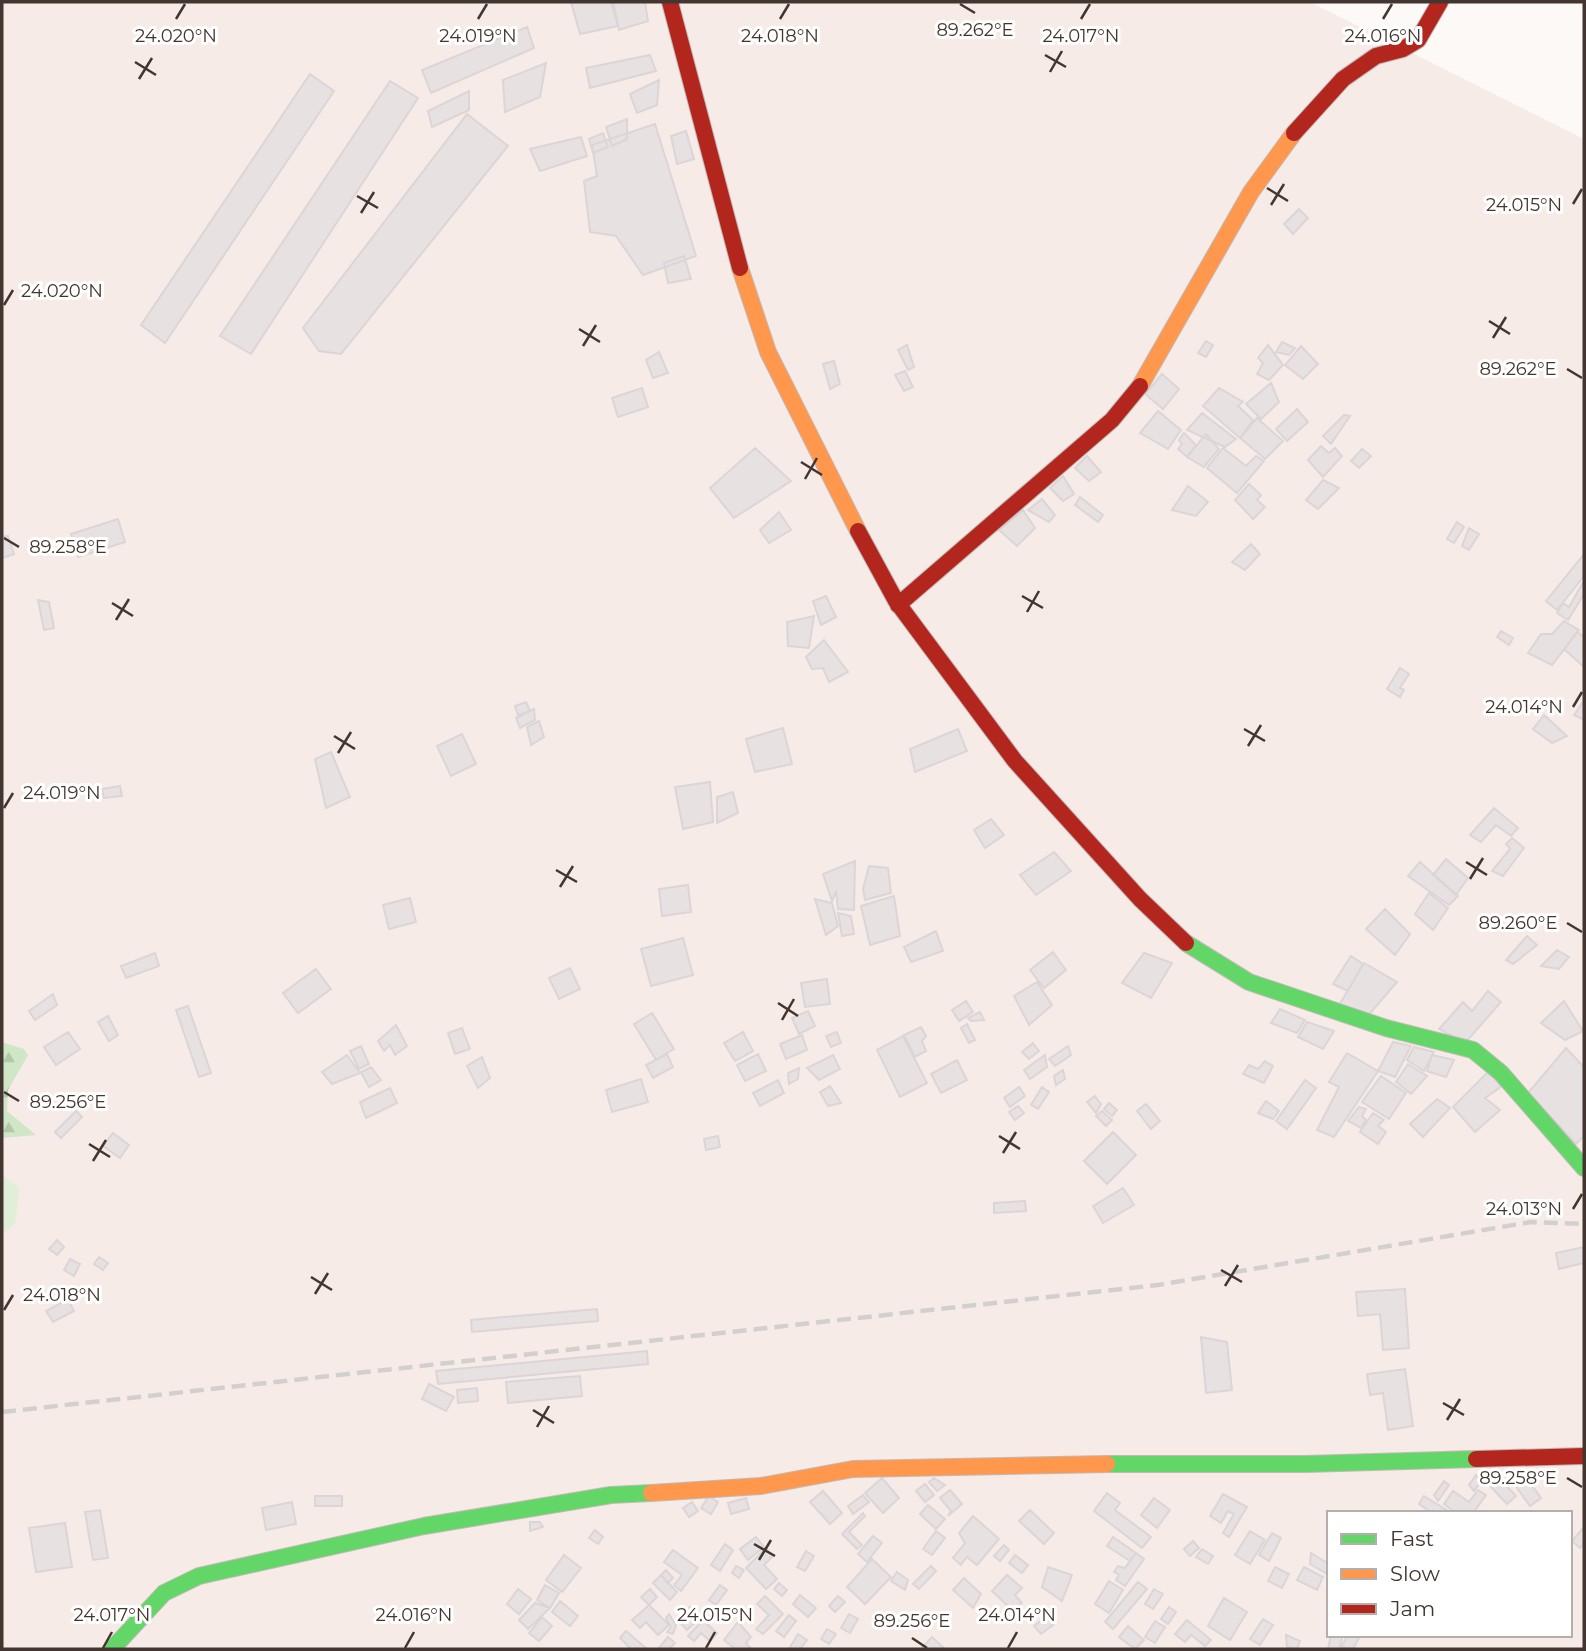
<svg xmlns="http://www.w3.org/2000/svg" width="1586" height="1651" viewBox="0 0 1586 1651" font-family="Montserrat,sans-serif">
  <defs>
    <pattern id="forest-firs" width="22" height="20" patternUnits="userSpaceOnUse" patternTransform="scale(1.75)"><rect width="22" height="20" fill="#cfe7c6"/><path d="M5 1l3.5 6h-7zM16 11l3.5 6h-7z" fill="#b3c7ab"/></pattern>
  </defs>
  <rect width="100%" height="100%" fill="#fcf9f7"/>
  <!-- built -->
  <path fill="#f7ebe7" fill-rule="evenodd" d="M2,2H1310L1584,139V1649H2ZM1329,1513H1570V1635H1329Z"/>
  <!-- green -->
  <path fill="#e0efd8" d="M2,1175L19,1188L15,1224L2,1234Z"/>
  <!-- forest -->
  <path fill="url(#forest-firs)" d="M2,1042L24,1049L28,1055L8,1090L7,1111L36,1135L2,1138Z"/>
  <!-- building -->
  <path fill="#e7e1e2" stroke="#dcd5d8" stroke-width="2" d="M571,2H611L618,26L580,34Z
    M613,2H645L648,21L619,30Z
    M527,27L534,48L431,93L422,70Z
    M650,55L656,71L590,88L586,68Z
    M546,63L540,97L505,112L503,80Z
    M310,74L334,91L165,343L141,325Z
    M659,80L657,105L637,113L630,94Z
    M390,81L418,98L251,354L220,336Z
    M469,91V110L432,127L428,111Z
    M467,114L508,146L341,354L319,351L303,328Z
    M627,119V139L612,146L606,127Z
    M655,124L696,256L643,275L616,236L590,232L584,181L597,176L592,145Z
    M686,131L694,159L677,164L671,136Z
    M603,133L608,147L593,153L589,139Z
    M581,137L587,156L540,171L530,149Z
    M1299,209L1308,218L1293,234L1284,224Z
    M684,256L691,279L668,283L664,263Z
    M1206,341L1213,345L1206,357L1198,353Z
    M1282,342L1295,348L1289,355L1276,352Z
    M907,345L914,367L908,370L898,350Z
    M1268,345L1283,365L1269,380L1257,374L1263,363L1258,358Z
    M1301,346L1318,364L1303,379L1285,365Z
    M659,352L668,373L653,378L646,360Z
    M834,361L840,384L830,389L823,364Z
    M905,371L913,387L904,391L895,375Z
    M1162,374L1179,389L1163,409L1145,394Z
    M1271,383L1279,402L1261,419L1246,404Z
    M642,388L648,407L618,417L612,398Z
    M1219,388L1243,402L1238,406L1253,420L1240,438L1203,406Z
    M1297,409L1308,422L1287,441L1276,429Z
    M1158,411L1181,430L1168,449L1140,433Z
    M1202,413L1236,439L1225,447L1187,430Z
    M1344,415L1350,416L1331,444L1323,436Z
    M1257,418L1283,441L1265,459L1240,438Z
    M1184,433L1196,445L1187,457L1178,449L1182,444L1179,440Z
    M1206,434L1219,449L1204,467L1187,457Z
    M1321,446L1329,453L1335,448L1342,456L1323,477L1308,460Z
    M755,448L791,481L734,518L710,488Z
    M1223,448L1246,466L1256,456L1264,461L1237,493L1207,468Z
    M1362,449L1371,456L1359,468L1351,461Z
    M1087,456L1101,472L1089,481L1075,468Z
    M1063,476L1074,494L1063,501L1050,488Z
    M1323,480L1339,488L1318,509L1306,500Z
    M1249,484L1261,495L1257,500L1265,507L1253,519L1235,500Z
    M1188,486L1208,502L1196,516L1172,510Z
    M1080,497L1103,515L1098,522L1075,505Z
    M1042,499L1055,515L1049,522L1028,510Z
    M1023,510L1035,528L1017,546L999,530Z
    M779,512L791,530L769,543L760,530Z
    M118,519L125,542L78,557L71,534Z
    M1457,522L1464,527L1454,543L1447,539Z
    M1469,528L1479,534L1469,550L1462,546Z
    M8,536L14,554L2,558V537Z
    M1251,544L1260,554L1245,570L1232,562Z
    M1584,554V576L1557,610L1546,601Z
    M1582,584L1584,594L1568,620L1557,613L1563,603L1569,607Z
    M826,596L836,617L821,625L813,601Z
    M38,600L49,602L54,628L44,630Z
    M814,616L809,648L788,646L787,622Z
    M1564,621L1579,630L1552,665L1528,653L1541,634H1552Z
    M1501,631L1513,638L1509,645L1497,637Z
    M1577,632L1584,637V667L1564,649Z
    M824,640L848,672L829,682L823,668L812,669L806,657Z
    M1400,668L1409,674L1400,688L1404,690L1400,697L1387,689Z
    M526,702L530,711L518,715L515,706Z
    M1582,703L1584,704V720L1574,715Z
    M534,709L535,720L520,728L516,718Z
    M1544,715L1567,736L1552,743L1533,729Z
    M539,721L544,737L531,745L527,727Z
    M783,728L792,764L755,772L746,739Z
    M958,729L967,751L915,772L910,749Z
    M462,734L476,764L451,776L437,746Z
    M331,752L350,797L326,808L315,759Z
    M710,782L713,822L683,829L675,787Z
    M120,786L122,796L104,798L102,789Z
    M733,792L738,813L717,823V797Z
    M1494,808L1518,828L1511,836L1496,825L1481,842L1470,835Z
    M991,819L1004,835L985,848L974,830Z
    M1512,838L1524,848L1503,876L1492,871L1510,849L1506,844Z
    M1054,852L1071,871L1036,895L1020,875Z
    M1446,859L1468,878L1456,895L1433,875Z
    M855,861L854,910L838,909L836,892L832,901L823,874Z
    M1420,862L1458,896L1449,905L1408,876Z
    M869,866L888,868L891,893L865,900L863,889Z
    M688,885L691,912L662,916L659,889Z
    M1429,893L1448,908L1433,930L1415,914Z
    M894,896L900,936L870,945L861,906Z
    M410,898L416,922L389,929L383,905Z
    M815,899L832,903L838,926L826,935Z
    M1385,909L1410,934L1395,955L1366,929Z
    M838,913L851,916L854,934L842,936Z
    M936,931L943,951L911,962L904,947Z
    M1527,936L1537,945L1513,964L1506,960Z
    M683,938L693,975L651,986L641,949Z
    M1557,950L1569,957L1559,969L1541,966Z
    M1053,952L1066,970L1044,988L1030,970Z
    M155,953L159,966L126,978L121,966Z
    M1144,953L1172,963L1151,998L1122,983Z
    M1351,956L1363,964L1348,991L1333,984Z
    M1364,963L1397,982L1366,1018L1338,1007Z
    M570,968L580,989L559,999L549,978Z
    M316,969L331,989L298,1013L283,993Z
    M827,979L830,1004L805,1007L801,983Z
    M1037,982L1052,1005L1029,1025L1014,996Z
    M1488,991L1501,1002L1465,1043L1439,1029L1463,1002L1472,1011Z
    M53,994L57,1005L35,1020L29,1011Z
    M966,1001L973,1012L959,1021L952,1010Z
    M1564,1001L1583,1031L1565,1040L1541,1023Z
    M188,1006L211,1073L199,1077L176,1010Z
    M1280,1009L1305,1020L1297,1033L1271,1023Z
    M808,1011L815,1026L799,1034L792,1018Z
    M980,1012L984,1020L971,1021L968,1018Z
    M652,1013L674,1049L656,1060L634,1024Z
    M108,1016L118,1035L109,1041L98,1022Z
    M1307,1022L1334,1031L1323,1049L1298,1037Z
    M967,1024L975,1040L969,1043L961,1028Z
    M396,1025L407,1046L395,1055L390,1045L384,1051L378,1041Z
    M921,1027L926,1036L922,1041L926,1051L915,1057L904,1035Z
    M462,1028L470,1049L455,1054L448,1033Z
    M68,1032L80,1049L56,1065L44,1047Z
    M743,1032L753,1051L735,1061L724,1043Z
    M837,1032L841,1043L831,1047L826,1036Z
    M802,1035L807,1050L786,1059L780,1044Z
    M903,1036L927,1083L900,1097L877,1050Z
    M1393,1042L1411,1046L1395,1077L1378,1071Z
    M1033,1043L1039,1051L1029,1059L1022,1052Z
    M361,1046L369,1064L359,1069L350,1051Z
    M1068,1046L1071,1055L1055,1066L1049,1059Z
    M1414,1047L1434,1052L1424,1071L1407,1060Z
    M1566,1048L1584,1067V1136L1576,1144L1528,1093Z
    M1347,1053L1378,1071L1334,1137L1317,1130L1339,1087L1329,1082Z
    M667,1054L673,1067L653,1078L646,1065Z
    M758,1054L766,1071L745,1081L737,1065Z
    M347,1055L360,1073L332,1084L322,1072Z
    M833,1055L840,1069L819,1080L807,1068Z
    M1045,1055L1047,1067L1030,1079L1024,1070Z
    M1432,1055L1454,1060L1446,1077L1427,1071Z
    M482,1057L490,1078L478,1088L467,1066Z
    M957,1060L967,1080L941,1093L931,1074Z
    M1265,1061L1273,1066L1264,1083L1243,1074L1249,1065L1258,1069Z
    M1408,1064L1427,1076L1411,1094L1396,1082Z
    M371,1067L381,1080L369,1087L361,1072Z
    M799,1068L798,1079L789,1084L788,1073Z
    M1063,1070L1065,1079L1056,1085L1054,1076Z
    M1488,1072L1502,1086L1485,1098L1500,1110L1475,1132L1453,1107Z
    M1381,1076L1406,1093L1389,1119L1362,1102Z
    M641,1079L648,1102L612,1112L606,1090Z
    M778,1080L784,1093L760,1106L753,1093Z
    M1305,1080L1316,1088L1287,1129L1276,1121Z
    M830,1086L841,1103L828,1106L820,1092Z
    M1019,1087L1025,1096L1010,1107L1004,1098Z
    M1042,1087L1049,1092L1038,1109L1031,1105Z
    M390,1088L397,1103L366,1118L360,1102Z
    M1095,1096L1101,1104L1096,1113L1087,1102Z
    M1437,1099L1450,1108L1423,1137L1410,1124Z
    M1266,1101L1279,1111L1273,1119L1258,1113Z
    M1109,1103L1117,1110L1112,1116L1104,1109Z
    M1146,1104L1160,1121L1151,1129L1137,1111Z
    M1018,1106L1024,1113L1015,1120L1009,1112Z
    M1359,1107L1366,1109L1362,1116L1366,1120L1361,1128L1348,1121Z
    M76,1111L82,1117L61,1138L55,1132Z
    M1102,1111L1112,1120L1106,1126L1096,1116Z
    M1373,1113L1384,1120L1378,1126L1386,1132L1378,1144L1360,1132Z
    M1113,1132L1136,1155L1107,1184L1084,1161Z
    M113,1133L129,1145L120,1158L103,1146Z
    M718,1136L720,1147L706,1150L704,1139Z
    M1123,1188L1134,1205L1103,1223L1093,1206Z
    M1025,1201L1026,1211L994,1213V1203Z
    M57,1240L64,1247L57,1255L49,1249Z
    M1584,1247V1263L1559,1269L1556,1253Z
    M99,1257L108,1263L103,1270L94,1264Z
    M70,1259L80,1264L74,1276L64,1270Z
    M1405,1289L1409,1348L1383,1350L1380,1314L1358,1316L1356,1292Z
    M68,1299L74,1311L53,1322L46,1311Z
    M597,1309L598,1321L472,1332L471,1320Z
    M1201,1337L1227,1342L1232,1390L1206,1393Z
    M647,1351L648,1364L438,1384L436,1371Z
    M1405,1369L1413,1426L1388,1430L1383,1393L1370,1395L1367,1374Z
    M580,1376L582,1396L508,1403L506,1382Z
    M429,1384L454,1397L446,1411L422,1399Z
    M477,1388L478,1401L458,1403L457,1390Z
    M1523,1473L1541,1498L1530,1506L1512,1481Z
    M1476,1475L1482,1480L1474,1491L1469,1485Z
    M882,1478L899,1498L883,1513L865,1493Z
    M934,1478L945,1485L937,1491L929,1482Z
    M1500,1479L1516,1496L1507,1504L1491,1487Z
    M1444,1481L1449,1485L1438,1501L1434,1495Z
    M925,1484L934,1495L925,1502L916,1491Z
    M950,1490L962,1504L948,1516L951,1511L940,1498Z
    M1478,1490L1486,1495L1473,1513H1456L1444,1504L1453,1491L1469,1502Z
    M823,1491L842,1513L830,1524L810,1502Z
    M1107,1493L1120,1503L1115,1510L1151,1537L1142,1548L1094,1511Z
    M1223,1494L1247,1507L1229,1537L1223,1533L1234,1514L1228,1511L1221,1523L1210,1516Z
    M863,1495L869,1502L853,1514L848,1506Z
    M315,1496H342V1506H315Z
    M709,1496L718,1502L711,1514L701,1508Z
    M1424,1496L1448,1511L1447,1513H1432L1419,1504Z
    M746,1498L749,1509L731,1514L728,1503Z
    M1154,1498L1170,1510L1157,1528L1141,1515Z
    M292,1502L296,1524L266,1530L262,1508Z
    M692,1502L698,1511L689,1517L683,1508Z
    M928,1505L945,1519L936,1529L920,1514Z
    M100,1510L108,1558L93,1560L85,1512Z
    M1030,1510L1054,1533L1044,1544L1019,1521Z
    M863,1513L865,1516L849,1532L862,1545L857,1549L842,1534Z
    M973,1516L999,1539L977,1565L967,1557L961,1565L953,1558L965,1543L959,1533Z
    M530,1522H540L543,1527L530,1531Z
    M65,1523L72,1567L36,1572L29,1528Z
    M1584,1527V1543L1580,1548L1572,1541Z
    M595,1530L603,1537L598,1544L589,1538Z
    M936,1531L945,1538L932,1555L923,1549Z
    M1250,1531L1265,1540L1250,1564L1235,1555Z
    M1272,1533L1281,1538L1269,1561L1259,1555Z
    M873,1536L882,1543L867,1562L858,1554Z
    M756,1537L764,1547L748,1560L740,1549Z
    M1113,1537L1136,1553L1130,1561L1107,1546Z
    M1193,1541L1199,1548L1190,1556L1184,1549Z
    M725,1544L733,1550L720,1571L711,1565Z
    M1004,1545L1009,1550L1000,1561L994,1556Z
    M766,1548L773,1556L764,1565L777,1579L766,1589L746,1568Z
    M1202,1549L1213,1556L1208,1564L1196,1557Z
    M673,1550L698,1568L681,1591L674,1585L682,1575L664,1562Z
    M806,1551L814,1556L805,1571L797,1567Z
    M1136,1553L1144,1559L1125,1586L1116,1580L1119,1575L1114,1572L1118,1566L1125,1568Z
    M1311,1553L1329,1564V1575L1310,1564Z
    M564,1555L581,1568L562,1592L546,1580Z
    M1015,1555L1028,1565L1022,1573L1009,1563Z
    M872,1559L891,1577L865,1604L847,1587Z
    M736,1566L744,1570L739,1578L732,1573Z
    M931,1566L936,1571L919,1589L913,1584Z
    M1048,1567L1072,1575L1062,1601L1042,1587Z
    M1275,1567L1289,1574L1282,1588L1268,1581Z
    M1304,1567L1323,1577L1317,1590L1297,1580Z
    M666,1570L673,1578L668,1583L661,1575Z
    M897,1572L908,1580L905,1590L891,1581Z
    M661,1575L677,1592L670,1600L653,1583Z
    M1007,1575L1022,1588L1015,1595L1022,1603L1014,1612L992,1591Z
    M964,1578L981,1594L973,1608L953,1590Z
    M1109,1581L1123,1590L1109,1613L1095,1604Z
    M1138,1582L1147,1589L1113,1629L1105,1622Z
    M779,1583L787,1590L782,1596L774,1589Z
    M545,1585L559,1593L550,1608L537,1600Z
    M720,1585L727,1590L716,1605L709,1600Z
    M518,1589L531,1599L519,1614L507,1604Z
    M650,1589L657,1597L649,1605L641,1597Z
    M1154,1589L1163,1594L1153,1609L1145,1604Z
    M800,1595L816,1608L808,1617L793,1604Z
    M765,1596L783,1614L763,1634L756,1629L769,1615L757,1604Z
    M838,1596L845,1602L835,1612L829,1606Z
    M1224,1598L1247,1612L1230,1640L1208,1626Z
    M560,1601L578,1616L570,1626L552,1612Z
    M535,1603L550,1608L528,1629L519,1620Z
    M649,1605L669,1625L658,1635L646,1622L640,1628L632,1620Z
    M690,1607L700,1618L687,1630L677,1619Z
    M1169,1607L1176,1612L1168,1624L1161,1619Z
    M669,1614L676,1626L673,1634L667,1632L671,1627L666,1618Z
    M849,1614L858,1619L850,1633L841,1628Z
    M789,1615L796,1621L784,1637L776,1631Z
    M1047,1616L1053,1625L1041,1634L1034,1626Z
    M542,1617L552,1626L539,1641L529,1633Z
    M1263,1619L1273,1625L1260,1645L1250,1639Z
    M703,1620L717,1633L710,1641L701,1633L694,1641L688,1636Z
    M1187,1620L1211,1640L1205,1646L1191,1635L1185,1642L1175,1634Z
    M1155,1621L1165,1627L1155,1643L1145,1637Z
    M738,1622L751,1637L746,1643L751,1649H735L724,1640Z
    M1128,1626L1144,1640L1135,1649L1119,1637Z
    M827,1629L836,1634L829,1644L821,1639Z
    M626,1631L647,1649H631L620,1638Z
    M798,1634L807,1640L800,1649H789Z
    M1286,1635L1300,1641L1297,1649L1287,1647Z
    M1331,1635H1343L1339,1649H1328Z
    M1348,1635L1360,1636L1353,1649L1341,1647Z
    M668,1637L675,1643L669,1649H658Z
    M932,1637L945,1649H921Z"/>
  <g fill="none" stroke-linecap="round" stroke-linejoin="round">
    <!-- fast casing -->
    <g stroke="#c1bab7" stroke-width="18">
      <path id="fast" d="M1186,943L1249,982L1386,1028L1473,1050L1501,1073L1584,1168
        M1107,1464H1306L1476,1459
        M112,1649L164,1593L199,1576L424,1526L611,1495L651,1493"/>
    </g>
    <!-- slow casing -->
    <g stroke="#c1bab7" stroke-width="18">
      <path id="slow" d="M740,268L768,352L858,531
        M1140,386L1251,192L1294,133
        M651,1493L761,1486L853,1469L1107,1464"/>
    </g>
    <!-- jam casing -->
    <g stroke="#c1bab7" stroke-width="18">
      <path id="jam" d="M670,2L740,268
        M1294,133L1343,79L1376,56L1403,49L1418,40L1440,2
        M858,531L896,601L1015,761L1140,899L1186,943
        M898,605L1112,420L1140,386
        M1476,1459L1584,1456"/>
    </g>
    <!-- fast -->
    <use href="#fast" stroke="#63d668" stroke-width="16"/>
    <!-- slow -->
    <use href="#slow" stroke="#ff974d" stroke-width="16"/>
    <!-- jam -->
    <use href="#jam" stroke="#b3261e" stroke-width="16"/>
    <!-- rail -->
    <path stroke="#d2d0cf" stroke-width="4.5" stroke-dasharray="14 7" stroke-linecap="butt" d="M2,1412L1158,1285L1531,1222L1584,1224"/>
  </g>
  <!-- ticks -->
  <path fill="none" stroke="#433631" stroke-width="2.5" d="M960,4L975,13M176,19L185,4M478,19L487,4M780,19L789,4M1081,19L1090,4M1383,19L1392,4M1045,55L1066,67M135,62L156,75M1050,72L1062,51M139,79L152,58M1267,188L1288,201M357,196L378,208M1573,204L1582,189M1271,205L1284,184M361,213L374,192M4,305L13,290M1489,321L1510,334M579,329L600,342M1493,338L1506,317M583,346L596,325M1567,369L1582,378M801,462L822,475M805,479L817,458M4,538L19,547M1022,596L1043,608M112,603L133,616M1027,612L1039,591M116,620L129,599M1573,707L1582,692M1244,729L1265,741M334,736L355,749M1248,746L1261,725M338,753L351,732M4,808L13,793M1466,862L1487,875M556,870L577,882M1470,879L1483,858M560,887L573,866M1567,923L1582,932M778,1003L798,1016M782,1020L794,999M4,1092L19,1101M999,1136L1020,1149M89,1144L110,1157M1003,1153L1016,1132M93,1161L106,1140M1573,1209L1582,1194M1221,1270L1242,1282M311,1277L332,1290M1225,1286L1238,1265M315,1294L328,1273M4,1310L13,1295M1443,1403L1464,1415M533,1410L554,1423M1447,1420L1460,1399M537,1427L549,1406M1567,1478L1582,1487M754,1544L775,1556M759,1560L771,1540M912,1638L927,1648M103,1648L112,1632M405,1648L414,1632M706,1648L715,1632M1008,1648L1017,1632"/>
  <g font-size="18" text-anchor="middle" fill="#433631" stroke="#fff" stroke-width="6" stroke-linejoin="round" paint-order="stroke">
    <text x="975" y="36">89.262°E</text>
    <text x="176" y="42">24.020°N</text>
    <text x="478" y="42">24.019°N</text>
    <text x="780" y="42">24.018°N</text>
    <text x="1081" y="42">24.017°N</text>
    <text x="1383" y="42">24.016°N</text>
    <text x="1524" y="211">24.015°N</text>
    <text x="62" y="297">24.020°N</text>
    <text x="1518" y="375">89.262°E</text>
    <text x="68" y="553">89.258°E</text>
    <text x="1524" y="713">24.014°N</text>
    <text x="62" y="799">24.019°N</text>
    <text x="1518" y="929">89.260°E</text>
    <text x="68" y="1108">89.256°E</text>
    <text x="1524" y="1215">24.013°N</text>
    <text x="62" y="1301">24.018°N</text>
    <text x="1518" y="1484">89.258°E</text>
    <text x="112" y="1621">24.017°N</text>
    <text x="414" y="1621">24.016°N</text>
    <text x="715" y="1621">24.015°N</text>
    <text x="1017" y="1621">24.014°N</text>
    <text x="912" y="1627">89.256°E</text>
  </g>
  <!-- border -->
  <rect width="1586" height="1651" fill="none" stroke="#433631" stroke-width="7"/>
  <!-- legend -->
  <rect x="1327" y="1511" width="245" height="126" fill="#ffffff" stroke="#b4afad" stroke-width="2"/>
  <rect x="1341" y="1534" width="35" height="10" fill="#63d668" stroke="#b4afad" stroke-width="2"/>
  <text x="1390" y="1546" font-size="21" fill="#433631">Fast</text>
  <rect x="1341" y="1569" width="35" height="10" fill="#ff974d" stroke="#b4afad" stroke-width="2"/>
  <text x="1390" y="1581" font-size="21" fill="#433631">Slow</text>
  <rect x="1341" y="1604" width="35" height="10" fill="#b3261e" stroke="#b4afad" stroke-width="2"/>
  <text x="1390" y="1616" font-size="21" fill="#433631">Jam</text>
</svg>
